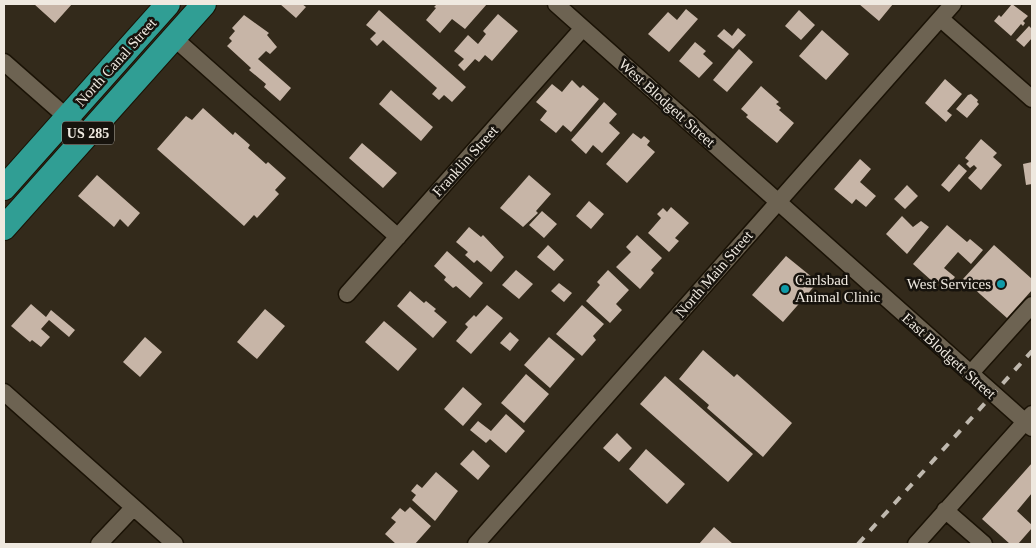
<svg xmlns="http://www.w3.org/2000/svg" width="1036" height="548" viewBox="0 0 1036 548" font-family="Georgia,serif">
  <rect width="100%" height="100%" fill="#332a1b"/>
  <!-- building -->
  <path fill="#c7b5a7" d="M34,4H72L55,23Z
    M280,4H302L306,7L296,18Z
    M437,4H487L465,29L452,19L440,33L426,20L436,8L434,7Z
    M859,4H893L879,21Z
    M1012,4L1028,16L1023,21L1025,23L1023,26L1021,24L1011,36L994,21L999,15L1001,17Z
    M686,9L698,19L669,52L648,34L668,12L677,20Z
    M379,10L466,87L452,102L444,95L439,100L432,94L437,88L383,40L377,46L370,39L376,33L366,25Z
    M799,10L815,25L801,40L785,26Z
    M498,14L518,31L492,61L485,55L479,62L475,59L464,71L458,65L464,59L454,51L468,35L478,44L486,34L483,31Z
    M244,15L269,33L267,35L277,47L270,54L266,51L258,59L291,88L280,101L264,87L266,84L249,70L251,68L227,46L232,41L229,38L235,31L232,28Z
    M1029,26L1032,29V38L1024,47L1016,40Z
    M738,28L746,35L733,49L717,36L724,29L732,36Z
    M822,30L849,54L826,80L799,56Z
    M695,42L706,51L703,54L713,63L699,78L679,61Z
    M739,49L753,62L727,92L713,80Z
    M945,79L962,94L947,111L952,115L946,122L925,103Z
    M572,80L580,88L583,85L599,99L571,132L563,125L556,133L540,120L547,111L536,102L552,84L562,92Z
    M761,86L779,102L776,104L781,108L779,110L794,123L777,143L746,117L748,115L741,109Z
    M391,90L433,127L421,141L379,104Z
    M971,94L978,100L977,102L979,104L967,118L956,109L968,95Z
    M604,102L617,114L609,123L620,133L602,153L593,145L586,154L571,140Z
    M203,108L233,135L235,132L250,145L248,148L266,164L268,162L286,178L275,190L279,194L257,218L254,215L244,226L157,149L186,116L192,120Z
    M633,133L641,139L644,136L650,141L647,145L655,152L627,183L606,164Z
    M981,139L997,153L993,157L1002,165L981,190L968,178L977,168L974,165L970,168L966,164L969,161L965,158Z
    M362,143L397,173L383,188L349,158Z
    M860,159L871,169L860,182L876,196L866,207L856,199L852,204L834,189Z
    M1032,162V184L1026,185L1023,164Z
    M959,164L967,171L949,192L941,185Z
    M97,175L140,213L128,227L120,219L114,227L78,196Z
    M529,175L551,194L536,211L538,213L523,227L500,208Z
    M907,185L918,196L905,209L894,199Z
    M589,201L604,214L591,229L576,216Z
    M671,207L689,223L675,238L679,241L669,252L648,233L661,218L657,214L663,208L667,212Z
    M542,211L557,224L544,238L529,225Z
    M902,216L913,227L921,221L929,227L907,254L886,234Z
    M947,225L967,242L970,239L983,250L971,264L958,252L944,268L955,277L946,288L934,278L932,281L913,264Z
    M469,227L481,237L483,235L504,257L491,272L477,260L474,263L465,255L468,252L456,242Z
    M637,235L662,258L651,270L654,273L640,289L616,267L631,252L626,247Z
    M548,245L564,260L554,271L537,257Z
    M994,245L1032,279V290L1007,318L963,279Z
    M447,251L483,283L470,298L456,286L453,288L444,280L446,277L434,266Z
    M786,256L818,282L783,322L752,295Z
    M516,270L533,284L519,299L502,285Z
    M608,270L629,290L616,304L622,310L610,323L586,301L600,285L597,282Z
    M559,283L572,293L564,302L551,291Z
    M410,291L424,303L426,301L436,309L434,311L447,322L433,338L397,306Z
    M31,304L46,317L51,310L75,330L69,337L49,320L41,329L50,337L41,347L32,340L30,342L11,326Z
    M487,305L503,318L471,354L456,341L468,327L465,324L474,315L476,317Z
    M582,305L604,324L593,336L596,340L582,356L556,334Z
    M265,309L285,326L257,359L237,342Z
    M384,321L417,349L398,371L365,342Z
    M510,332L519,340L510,351L500,343Z
    M145,337L162,352L140,377L123,362Z
    M549,337L575,359L550,388L524,365Z
    M703,350L734,377L737,374L792,423L763,457L707,408L709,405L679,379Z
    M526,374L549,394L524,423L501,403Z
    M665,376L753,454L728,482L640,404Z
    M463,387L482,404L463,426L444,409Z
    M506,414L525,431L506,453L490,439L486,443L470,430L478,421L491,431Z
    M617,433L632,448L619,462L603,448Z
    M646,449L685,484L667,504L629,469Z
    M473,450L490,466L478,480L460,464Z
    M1032,463V493L1017,511L1032,525V528L1018,544H1010L982,519Z
    M436,472L458,491L435,521L412,500L416,495L411,491L417,484L422,488Z
    M410,507L431,526L415,544H396L385,534L396,522L391,518L400,508L405,512Z
    M714,527L733,544H699Z"/>
  <g fill="none" stroke-linecap="round" stroke-linejoin="round">
    <!-- minor casing -->
    <g stroke="#1a1205" stroke-width="19">
      <path id="minor" d="M556,4L1032,428
        M941,19L1032,99
        M174,38L398,237
        M4,62L87,135
        M347,294L583,28
        M970,374L1032,305
        M4,392L175,544
        M945,510L984,544
        M99,544L133,508
        M476,544L953,4
        M916,544L1032,414"/>
    </g>
    <!-- highway casing -->
    <g stroke="#1a1205" stroke-width="26">
      <path id="highway" d="M4,188L168,4
        M4,228L204,4"/>
    </g>
    <!-- minor -->
    <use href="#minor" stroke="#6d6352" stroke-width="16"/>
    <!-- highway -->
    <use href="#highway" stroke="#309e94" stroke-width="24"/>
    <!-- rail -->
    <path stroke="#bfb8ae" stroke-width="4" stroke-dasharray="9 9" stroke-linecap="butt" d="M858,544L1032,351"/>
  </g>
  <!-- markers -->
  <g fill="#0f9aa8" stroke="#17130d" stroke-width="2">
    <circle cx="1001" cy="284" r="5"/>
    <circle cx="785" cy="289" r="5"/>
  </g>
  <g text-anchor="middle" dominant-baseline="central" stroke-width="5" stroke-linejoin="round" paint-order="stroke">
    <!-- shield labels -->
    <rect fill="#17130d" stroke="#aea9a1" stroke-width="1" x="62" y="121.5" width="52" height="23" rx="4"/>
    <g font-size="14" font-weight="bold" fill="#efe9e0">
      <text x="88" y="133">US 285</text>
    </g>
    <!-- street labels -->
    <g font-size="15" fill="#efe9e0" stroke="#17130d">
      <text transform="translate(116 62) rotate(-48)">North Canal Street</text>
      <text transform="translate(667 103) rotate(42)">West Blodgett Street</text>
      <text transform="translate(465 161) rotate(-48)">Franklin Street</text>
      <text transform="translate(714 274) rotate(-49)">North Main Street</text>
      <text transform="translate(949 356) rotate(42)">East Blodgett Street</text>
    </g>
    <!-- poi labels -->
    <g font-size="15" fill="#efe9e0" stroke="#17130d" text-anchor="start">
      <text x="795" y="280">Carlsbad<tspan x="795" dy="17">Animal Clinic</tspan></text>
      <text x="991" y="284" text-anchor="end">West Services</text>
    </g>
  </g>
  <!-- border -->
  <rect width="1036" height="548" fill="none" stroke="#efe9e0" stroke-width="10"/>
</svg>
